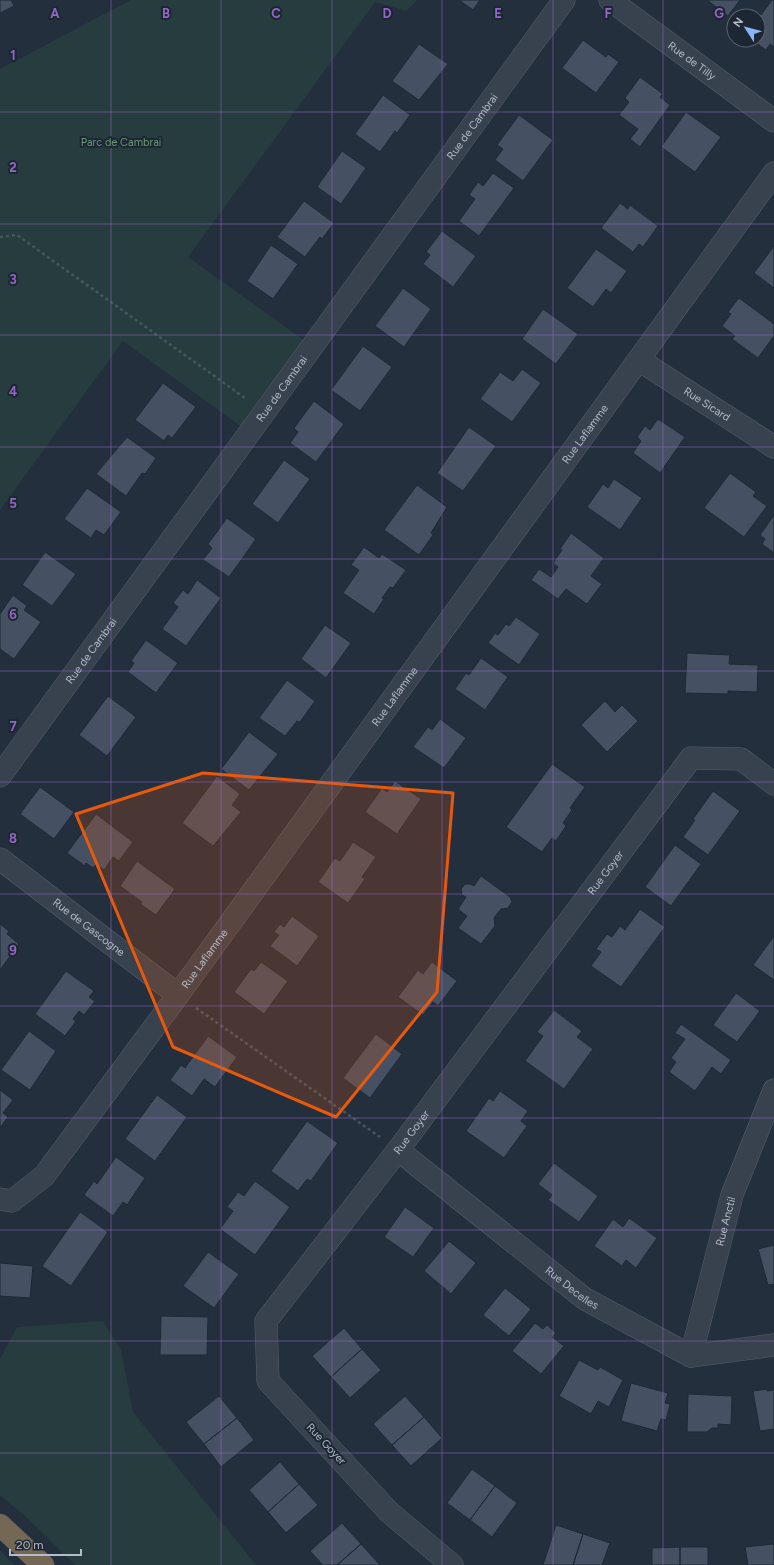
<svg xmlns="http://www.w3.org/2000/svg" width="774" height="1565" viewBox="0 0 774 1565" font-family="Figtree,sans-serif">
  <rect width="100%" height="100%" fill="#242f3e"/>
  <!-- green -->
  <path fill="#263c3f" d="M131,0H417L406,11L375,2L188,257L312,346L250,433L123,341L0,510V69Z
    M103,1321L121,1350L133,1412L256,1565H75L25,1516L0,1495V1359L17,1327Z
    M0,1550L14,1565H0Z"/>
  <!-- building -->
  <path fill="#455162" stroke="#1f2835" d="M0,0H11L14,6L0,13Z
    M459,0H480L473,10Z
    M707,0H740L728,16Z
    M772,0H774V47L770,44L766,50L752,40H758V19Z
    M583,40L606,57L608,54L619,62L596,93L562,68Z
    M419,44L448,64L419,100L392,81Z
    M640,77L663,94L660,97L670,105L640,147L630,139L638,129L619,115L629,102L625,98Z
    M383,95L410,115L397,133L395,131L380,152L355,134Z
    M686,112L721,137L695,172L661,147Z
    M519,115L553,140L523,181L495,160L503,149L497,145Z
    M342,151L366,168L341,204L317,187Z
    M493,173L514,188L479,236L459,221L475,199L469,195L478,182L483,186Z
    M304,201L334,223L322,239L320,237L305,257L277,237Z
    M620,203L628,209L630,205L658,226L643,247L639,244L633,252L601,228Z
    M442,231L476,256L453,287L423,264L430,255L426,252Z
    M271,245L298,264L273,299L247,281Z
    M774,246V288L754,273Z
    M596,249L627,271L611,293L606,289L593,307L567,288Z
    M403,288L431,309L404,347L375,326Z
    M739,298L774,324V336L758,358L732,339L735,336L722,326L731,314L728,312Z
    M543,309L578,334L556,364L522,339Z
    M363,346L392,367L360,411L331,390Z
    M522,369L541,383L512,422L480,399L500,372L513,381Z
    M163,383L196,407L172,438L168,435L164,441L135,420Z
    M314,401L344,424L316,462L290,443L298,432L294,428Z
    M658,419L685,437L660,473L633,453L641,441L637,437L645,426L650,430Z
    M469,427L496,446L463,491L437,473Z
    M127,437L156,458L145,474L142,473L126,496L96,474Z
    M284,460L310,479L278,523L252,504Z
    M730,473L756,492L753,496L767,506L744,537L704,508Z
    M614,479L642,498L620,530L587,507L603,484L608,488Z
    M417,485L447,507L431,533L433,535L419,555L384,530Z
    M87,488L121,512L104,535L96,530L91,538L64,519Z
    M774,515V553L762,544L765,539L760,535Z
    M227,518L256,539L229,577L203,560L212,548L208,544Z
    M571,533L604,558L591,576L602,584L587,604L566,589L558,599L531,580L539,569L551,577L558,567L553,563L562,550L560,549Z
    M364,547L379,558L382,554L406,570L393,588L390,587L382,598L384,599L374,614L343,593L359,570L351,565Z
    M45,552L76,574L52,606L22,585Z
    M197,580L221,598L186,646L162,629L178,607L173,603L183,590L188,594Z
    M13,595L27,606L24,610L41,622L14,659L0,649V614Z
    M516,617L540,634L519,665L488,643L495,633L498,635L506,624L509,626Z
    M325,625L351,643L326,678L301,659Z
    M146,640L178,663L156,693L128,672L134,663L131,661Z
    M687,653L730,655L729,664L758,665L757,692L728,691V694L685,693Z
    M481,658L508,677L485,710L455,689L466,673L469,675Z
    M287,680L315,701L300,722L297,721L285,736L259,718Z
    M108,696L136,717L107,756L79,735Z
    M605,701L615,712L622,705L638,721L607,752L581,725Z
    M440,719L466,738L444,768L413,747L428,727L432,730Z
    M249,732L278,754L249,790L221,769Z
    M552,764L585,787L570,808L572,810L563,823L566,826L556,841L552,838L542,852L506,827Z
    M217,776L240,794L232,805L241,812L213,846L182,823Z
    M395,781L421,799L397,834L365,812L382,788L387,792Z
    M40,787L74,812L54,839L20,814Z
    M713,791L740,811L708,855L683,837L695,820L693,819Z
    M96,814L133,842L119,861L113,857L104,870L96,865L93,868L86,863L85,866L67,853Z
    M353,842L376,857L362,877L365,879L348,903L318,882L335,858L340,861Z
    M675,845L701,864L671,906L645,887Z
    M137,861L175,889L156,915L140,904L142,902L120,886Z
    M481,876L510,897L512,902L508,908L501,909L494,918L495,926L481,944L458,928L467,916L458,909L466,897L462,895L461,889L465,884H470L474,886Z
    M640,909L665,927L621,987L591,966L601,952L596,949L607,934L612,937L620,926L625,930Z
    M292,916L319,936L297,966L270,946L279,935L274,932L280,924L284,927Z
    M0,924L9,931L7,934L19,944L0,970Z
    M774,936V980L753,965Z
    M261,962L288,981L264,1014L234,992L251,969L254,971Z
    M432,962L457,981L438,1006L433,1002L423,1015L398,997L418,970L423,974Z
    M66,971L94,991L89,997L95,1001L84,1015L79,1011L73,1019L76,1021L65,1036L35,1014Z
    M736,993L760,1011L737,1042L713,1025Z
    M554,1010L582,1031L577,1037L593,1049L564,1089L525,1061L543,1036L537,1032Z
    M681,1024L731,1060L721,1074L712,1067L695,1091L669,1072L676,1062L671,1058L685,1039L675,1033Z
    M29,1031L56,1051L30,1090L1,1070Z
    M376,1034L402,1054L370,1098L343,1078Z
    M208,1036L237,1057L215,1087L204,1079L192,1096L170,1080L181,1065L185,1068Z
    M0,1090L13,1100L3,1113L8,1117L0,1128Z
    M500,1091L528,1111L521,1121L527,1126L504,1158L466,1131L489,1098L493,1101Z
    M157,1095L187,1117L155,1161L125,1139Z
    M307,1121L338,1143L311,1181L307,1179L298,1191L271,1171Z
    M116,1157L145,1178L127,1205L123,1202L113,1216L84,1195L94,1181L97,1184Z
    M554,1163L598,1196L579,1222L548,1200L552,1195L538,1184Z
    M255,1181L290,1207L255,1255L220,1229L233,1211L227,1207L238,1192L244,1196Z
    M405,1207L434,1228L413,1257L384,1237Z
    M80,1212L108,1232L71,1286L42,1266Z
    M629,1218L657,1238L636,1268L626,1260L622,1266L594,1246L613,1219L623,1227Z
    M449,1241L476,1263L451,1294L424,1271Z
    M774,1245V1284L768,1285L758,1249Z
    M208,1252L239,1274L214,1308L183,1286Z
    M0,1263L33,1266L30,1298L0,1296Z
    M505,1288L531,1309L509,1336L483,1315Z
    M161,1316L208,1317L207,1355H160Z
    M535,1323L543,1329L547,1325L556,1333L552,1337L564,1346L541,1374L512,1351Z
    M344,1328L362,1349L331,1377L312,1356Z
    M362,1349L381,1370L350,1398L331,1377Z
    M579,1360L598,1370L600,1367L623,1380L609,1407L598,1401L591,1414L559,1396Z
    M631,1383L668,1393L665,1403L670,1404L666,1420L661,1419L657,1431L621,1421Z
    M767,1389V1391L774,1390V1429L760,1431L753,1391Z
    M688,1394L732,1396L731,1425L718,1424V1428H712L707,1432H687Z
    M219,1396L237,1418L204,1444L186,1422Z
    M405,1396L424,1417L392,1445L373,1424Z
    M424,1417L442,1438L411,1466L392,1445Z
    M237,1418L254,1440L221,1467L204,1444Z
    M280,1462L299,1484L268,1512L249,1490Z
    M472,1469L495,1486L470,1520L447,1503Z
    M299,1484L318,1505L286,1533L268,1512Z
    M495,1486L517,1503L492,1537L470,1520Z
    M342,1523L361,1544L337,1565H323L310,1551Z
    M556,1525L583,1534L573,1565H543Z
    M583,1534L610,1543L602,1565H573Z
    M361,1544L380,1565H337Z
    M774,1544V1565H748L745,1547Z
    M680,1547V1565H652V1548Z
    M680,1547H708V1565H680Z"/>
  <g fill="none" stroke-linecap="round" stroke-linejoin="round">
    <!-- minor casing -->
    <g stroke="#565f6c" stroke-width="23">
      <g id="minor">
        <path id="s1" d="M610,0L774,121"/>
        <path id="s2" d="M639,360L774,447"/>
        <path id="s3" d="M0,776L564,0"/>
        <path id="s4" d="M0,859L178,995"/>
        <path id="s5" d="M398,1150L585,1299L691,1356L774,1345"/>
        <path id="s6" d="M0,1199L12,1201L44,1176L178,995L774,173"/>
        <path id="s7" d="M691,1356L732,1195L774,1090"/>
        <path id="s8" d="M452,1565L389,1512L268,1381L266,1321L398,1150L691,758L741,759L774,784"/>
      </g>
    </g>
    <!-- highway casing -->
    <g stroke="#434c59" stroke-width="23">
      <path id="highway" d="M0,1525L43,1565"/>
    </g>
    <!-- path -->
    <path stroke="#44595c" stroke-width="2.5" stroke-dasharray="3 3" stroke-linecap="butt" d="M0,237L17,235L245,398
      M196,1008L380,1137"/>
    <!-- minor -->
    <use href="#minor" stroke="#38414e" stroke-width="22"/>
    <!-- highway -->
    <use href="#highway" stroke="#746855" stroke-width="22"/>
  </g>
  <!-- marked area -->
  <path fill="#e8590c" fill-opacity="0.2" stroke="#e8590c" stroke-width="3" stroke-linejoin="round" d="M203,773L453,793L437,992L336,1117L173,1047L76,814Z"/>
  <!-- grid -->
  <path fill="none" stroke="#9266c3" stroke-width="1" stroke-opacity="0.55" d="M111,0V1565M221,0V1565M332,0V1565M442,0V1565M553,0V1565M663,0V1565M0,112H774M0,224H774M0,335H774M0,447H774M0,559H774M0,671H774M0,782H774M0,894H774M0,1006H774M0,1118H774M0,1230H774M0,1341H774M0,1453H774"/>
  <g text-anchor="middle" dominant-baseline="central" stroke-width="4" stroke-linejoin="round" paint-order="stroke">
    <!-- street labels -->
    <g font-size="11" fill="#b4bcc9" stroke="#1d2633">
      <text stroke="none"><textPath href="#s1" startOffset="102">Rue de Tilly</textPath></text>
      <text stroke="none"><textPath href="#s3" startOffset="803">Rue de Cambrai</textPath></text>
      <text stroke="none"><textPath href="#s3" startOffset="479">Rue de Cambrai</textPath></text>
      <text stroke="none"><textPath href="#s2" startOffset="81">Rue Sicard</textPath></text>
      <text stroke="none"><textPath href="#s6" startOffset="971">Rue Laflamme</textPath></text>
      <text stroke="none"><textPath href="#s3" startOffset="155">Rue de Cambrai</textPath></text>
      <text stroke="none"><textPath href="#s6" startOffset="647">Rue Laflamme</textPath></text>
      <text stroke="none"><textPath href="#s8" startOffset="883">Rue Goyer</textPath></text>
      <text stroke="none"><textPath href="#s4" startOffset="112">Rue de Gascogne</textPath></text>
      <text stroke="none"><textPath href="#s6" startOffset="323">Rue Laflamme</textPath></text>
      <text stroke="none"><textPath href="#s8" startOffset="559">Rue Goyer</textPath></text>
      <text stroke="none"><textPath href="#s7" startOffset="139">Rue Anctil</textPath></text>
      <text stroke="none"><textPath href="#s5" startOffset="222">Rue Decelles</textPath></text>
      <text transform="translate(326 1444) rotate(47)">Rue Goyer</text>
    </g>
    <!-- park labels -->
    <g font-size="11" fill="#6b9a76" stroke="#1d2633">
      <text x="121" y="142">Parc de Cambrai</text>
    </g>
  </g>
  <g font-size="13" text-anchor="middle" font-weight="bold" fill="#9266c3" stroke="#1d2633" stroke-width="4" stroke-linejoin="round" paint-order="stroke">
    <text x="55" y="18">A</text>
    <text x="166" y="18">B</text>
    <text x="276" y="18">C</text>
    <text x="387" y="18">D</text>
    <text x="498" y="18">E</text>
    <text x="608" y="18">F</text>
    <text x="719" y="18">G</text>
    <text x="13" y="60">1</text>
    <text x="13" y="172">2</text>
    <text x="13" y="284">3</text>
    <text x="13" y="396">4</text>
    <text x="13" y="508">5</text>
    <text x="13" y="619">6</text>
    <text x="13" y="731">7</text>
    <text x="13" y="843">8</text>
    <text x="13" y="955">9</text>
  </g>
  <!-- north arrow -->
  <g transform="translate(746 28) rotate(306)"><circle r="19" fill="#1d2633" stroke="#59626f"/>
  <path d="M0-3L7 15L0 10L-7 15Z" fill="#8ab4f8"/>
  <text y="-6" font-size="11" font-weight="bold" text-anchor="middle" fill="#b4bcc9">N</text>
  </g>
  <!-- scale -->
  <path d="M10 1549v6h71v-6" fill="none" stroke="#b4bcc9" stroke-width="2"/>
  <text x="16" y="1549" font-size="12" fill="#b4bcc9" stroke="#1d2633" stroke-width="3" paint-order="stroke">20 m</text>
</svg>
